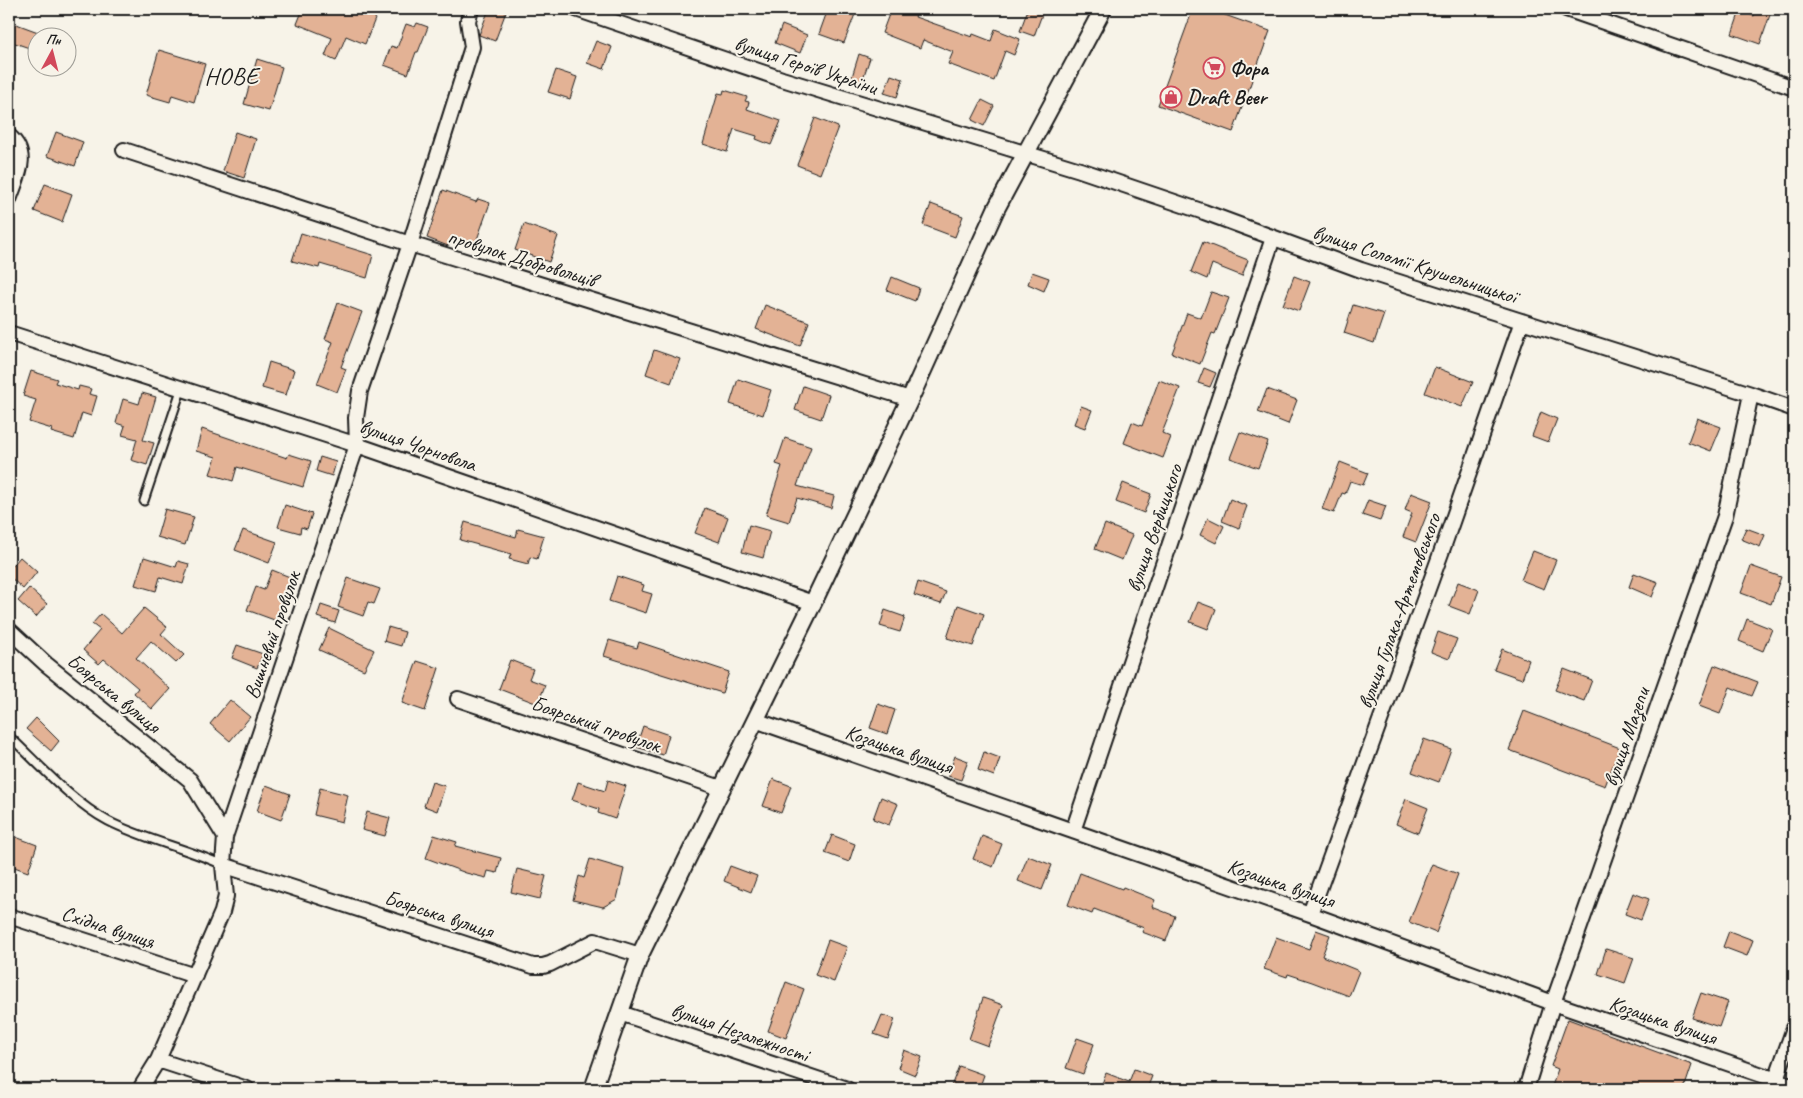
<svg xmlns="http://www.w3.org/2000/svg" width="1803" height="1098" viewBox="0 0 1803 1098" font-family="Caveat,sans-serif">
  <rect width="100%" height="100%" fill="#f7f3e8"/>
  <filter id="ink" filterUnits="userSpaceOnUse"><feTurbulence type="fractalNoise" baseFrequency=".02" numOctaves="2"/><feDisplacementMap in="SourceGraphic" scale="10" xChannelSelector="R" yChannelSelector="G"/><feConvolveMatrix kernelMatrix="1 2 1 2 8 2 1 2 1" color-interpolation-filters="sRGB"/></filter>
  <g filter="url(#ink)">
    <!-- building -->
    <path fill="#e3b295" stroke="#1c1c1c" d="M303,9H363L377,14L365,44L346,36L336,61L325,56L332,38L297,24Z
      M489,9H507L495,41L479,35Z
      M828,9H857L844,43L819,34Z
      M891,9H918L915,17L972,37L973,34L991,41L995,29L1020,39L1014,55L1005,51L994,81L948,64L953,52L923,40L920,48L882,33Z
      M1028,9H1044L1034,36L1020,31Z
      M1193,9H1208L1270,31L1233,132L1158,105Z
      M1757,9H1772L1760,44L1732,34L1740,11L1754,16Z
      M11,22L38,32V51L9,41V30Z
      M417,23L428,27L418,52H416L408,74L384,65L391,46L397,48L406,24L415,27Z
      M782,25L807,35L800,53L775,43Z
      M596,41L612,47L604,69L587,63Z
      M159,50L205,64L194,102L172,95L170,102L146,95Z
      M859,54L870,58L861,84L851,80Z
      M257,59L282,67L269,111L244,104Z
      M556,70L577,77L570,99L548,92Z
      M891,75L903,79L897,97L884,93Z
      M724,90L747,97L745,101L749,102L747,109L781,121L771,145L756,139L757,136L734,129L727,152L703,144L718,93L723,94Z
      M982,100L994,106L984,126L972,120Z
      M815,118L838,127L820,174L797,165Z
      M56,132L83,142L75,166L47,156Z
      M235,132L256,139L244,178L223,171Z
      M45,184L72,194L62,222L34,211Z
      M443,190L476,202L478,199L490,203L475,245L452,236L448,246L427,238Z
      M931,204L963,216L955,237L923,225Z
      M524,224L558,236L549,262L515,250Z
      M301,233L373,255L367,278L320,264L319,268L292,261Z
      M1203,242L1248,260L1242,276L1212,264L1207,279L1191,272Z
      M1032,272L1049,278L1044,291L1028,284Z
      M1294,276L1310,282L1299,311L1283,305Z
      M892,277L919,288L915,301L887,290Z
      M1211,292L1229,298L1215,334L1212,333L1200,364L1172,353L1187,313L1201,318Z
      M338,303L362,312L341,367L346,369L337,392L317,384L333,342L325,339Z
      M765,305L809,322L800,346L756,329Z
      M1353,305L1384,314L1374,343L1344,333Z
      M654,350L680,359L671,383L646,374Z
      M269,362L294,370L286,395L262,388Z
      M1435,367L1473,382L1462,407L1425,393Z
      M1204,368L1216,373L1210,387L1198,383Z
      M31,371L57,379L55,383L78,390L79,386L91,389L89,394L97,396L91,416L82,413L74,439L51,432L52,429L29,422L36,400L23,396Z
      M738,379L771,390L763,415L730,404Z
      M1159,380L1180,388L1162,433L1171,437L1163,458L1124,443L1132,422L1142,426Z
      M803,386L829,395L821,419L795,410Z
      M1267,389L1297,400L1288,424L1258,412Z
      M142,393L156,397L143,440L154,443L147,465L131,460L137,439L122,435L125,426L116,423L123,399L139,404Z
      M1081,406L1092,410L1085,428L1074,424Z
      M1541,412L1557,419L1548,442L1532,436Z
      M1697,418L1721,427L1711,451L1688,442Z
      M202,429L287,458L289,454L311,461L303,487L237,467L233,481L210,474L216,457L196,451Z
      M1240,432L1268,442L1258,468L1230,458Z
      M785,438L811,447L797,486L834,496L831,508L797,498L789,522L766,515L782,466L776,464Z
      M320,457L336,462L332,476L316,471Z
      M1340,462L1368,473L1363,485L1350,481L1345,494L1342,493L1334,513L1322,509Z
      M1123,483L1151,494L1144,513L1116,502Z
      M1411,493L1432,501L1416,542L1403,537L1412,513L1405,510Z
      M1230,499L1247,506L1239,528L1222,521Z
      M1368,500L1386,506L1380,521L1362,515Z
      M285,505L312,514L307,529L301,527L300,533L278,527Z
      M705,508L728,517L719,542L695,533Z
      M165,509L194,517L185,545L157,537Z
      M1208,518L1224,526L1216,543L1200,535Z
      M465,522L516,537L518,529L544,536L537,559L530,557L528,564L509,559L511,554L460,540Z
      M1105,524L1132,535L1122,560L1095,549Z
      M749,525L770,531L763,558L742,552Z
      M1746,528L1765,535L1760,547L1741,539Z
      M243,530L277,542L269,563L235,550Z
      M1533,551L1556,560L1544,589L1521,580Z
      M20,557L37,572L23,589L9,576V570Z
      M144,557L176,567L178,561L189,564L183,584L160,577L156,591L135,585Z
      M1751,566L1781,577L1771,604L1741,593Z
      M272,570L295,579L290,593L288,592L277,621L247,610L256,587L264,590Z
      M1634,573L1658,582L1652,597L1629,587Z
      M617,576L644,585L642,591L652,594L646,613L609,601Z
      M348,578L380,589L374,604L368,602L363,616L338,607Z
      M918,582L946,592L941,604L914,595Z
      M1458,582L1479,590L1470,614L1449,606Z
      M29,588L47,604L36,617L18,601Z
      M1198,602L1216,609L1208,629L1190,622Z
      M321,605L339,611L335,623L317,617Z
      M958,605L984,614L973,646L947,638Z
      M144,608L167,627L161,634L184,655L176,663L151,641L136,658L170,689L152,709L134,693L138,688L104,659L99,664L83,650L100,630L92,624L101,614L122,633Z
      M885,610L905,617L900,632L880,626Z
      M1747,619L1772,629L1763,651L1739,641Z
      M388,627L405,632L401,646L384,641Z
      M329,628L374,650L364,670L319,650Z
      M1438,632L1457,639L1449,659L1431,652Z
      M609,640L637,648L639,642L729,672L722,693L604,656Z
      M237,645L263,654L257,668L232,658Z
      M1502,649L1529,660L1522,679L1494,669Z
      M510,660L533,669L529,679L545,685L538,704L499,689Z
      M417,661L439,668L425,711L402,703Z
      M1714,665L1758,682L1752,696L1730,687L1720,714L1699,706Z
      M1564,669L1592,680L1584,701L1555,690Z
      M230,700L250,717L230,741L210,724Z
      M878,704L895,710L887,734L870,728Z
      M1524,711L1620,748L1605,786L1509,750Z
      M36,718L59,741L51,751L26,729Z
      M643,726L669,735L663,755L636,747Z
      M1424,739L1451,749L1439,782L1412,772Z
      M984,752L1000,758L994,776L978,770Z
      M955,756L968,761L961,780L948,776Z
      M773,779L791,786L781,813L763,806Z
      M608,780L626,786L615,819L598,813L599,809L572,800L578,782L605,791Z
      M432,782L445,786L437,811L424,806Z
      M266,785L290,794L281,820L257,811Z
      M320,788L348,795L342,822L314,815Z
      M881,797L898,804L889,825L873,819Z
      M1406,799L1428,808L1418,833L1396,824Z
      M367,812L390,818L385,836L362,830Z
      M434,835L457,842L455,846L501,858L497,873L488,871L486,878L466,873L426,858Z
      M832,835L855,844L849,862L825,853Z
      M13,836L37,845L28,872L9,865V847Z
      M982,836L1002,844L993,867L973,859Z
      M1028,856L1052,865L1042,890L1018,881Z
      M590,859L624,869L617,899L603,907L573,900L579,876L584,878Z
      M1432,864L1458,874L1436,933L1409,922Z
      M730,866L757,876L751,892L724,881Z
      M517,869L546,876L540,899L511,892Z
      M1080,873L1122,889L1123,887L1155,900L1152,907L1175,916L1166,941L1142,932L1144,928L1094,909L1092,914L1068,905Z
      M1633,893L1649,899L1641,920L1625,914Z
      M1316,930L1330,935L1322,956L1359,971L1349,996L1312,982L1288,974L1287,977L1264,969L1276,937L1309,949Z
      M1729,931L1753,940L1747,956L1723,947Z
      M828,940L847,947L834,982L815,975Z
      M1606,949L1634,958L1625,983L1598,974Z
      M786,982L804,989L786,1038L768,1031Z
      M1701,993L1728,1002L1719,1027L1692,1018Z
      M983,998L1003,1005L988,1046L969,1039Z
      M882,1015L895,1019L888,1039L874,1034Z
      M1568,1019L1692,1065L1684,1089H1551L1558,1069L1551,1066Z
      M1077,1038L1094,1044L1083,1074L1066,1068Z
      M904,1050L922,1057L915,1075L898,1068Z
      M959,1066L984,1075L979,1089H950Z
      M1134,1069L1152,1076L1147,1089H1100L1106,1073L1129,1082Z"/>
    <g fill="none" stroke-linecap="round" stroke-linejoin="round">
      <!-- service casing -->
      <g stroke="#1c1c1c" stroke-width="11">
        <path id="service" d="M144,501L181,390
          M9,736C39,764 71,801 108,821C145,840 186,848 223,865"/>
      </g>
      <!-- minor casing -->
      <g stroke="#1c1c1c" stroke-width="18">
        <path id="minor" d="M576,9L782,79L1080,170L1204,212L1361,270L1751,394L1794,409
          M1566,9L1794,88
          M9,136C31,155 17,176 9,200
          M124,150L410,244L910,399
          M9,333L357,445L813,603
          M9,630L46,664L190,780L225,837
          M458,699L721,788
          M755,720L1310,914L1553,1003L1794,1086
          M1073,831L1273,238
          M223,865L533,966H543L550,964L595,941L640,955
          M1310,914L1445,542L1522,321
          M9,916L195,976
          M620,1013L847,1089
          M158,1060L247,1089
          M1776,1079L1794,1028
          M140,1089L158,1060L222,912L226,896L223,865L225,837L357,445L356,418L360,391L410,244L472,47L468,21L471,9
          M1526,1089L1553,1003L1725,516L1751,394"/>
      </g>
      <!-- tertiary casing -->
      <g stroke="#1c1c1c" stroke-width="20">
        <path id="tertiary" d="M593,1089L640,955L813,603L910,399L996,209L1103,9"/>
      </g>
      <!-- service -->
      <use href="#service" stroke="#f7f3e8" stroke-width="7"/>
      <!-- minor -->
      <use href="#minor" stroke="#f7f3e8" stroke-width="14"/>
      <!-- tertiary -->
      <use href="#tertiary" stroke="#f7f3e8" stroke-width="16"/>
    </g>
  </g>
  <!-- icons -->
  <defs>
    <g id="supermarket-ring" transform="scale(1.125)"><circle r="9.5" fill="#f7f3e8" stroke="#d1495b" stroke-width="1.5"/><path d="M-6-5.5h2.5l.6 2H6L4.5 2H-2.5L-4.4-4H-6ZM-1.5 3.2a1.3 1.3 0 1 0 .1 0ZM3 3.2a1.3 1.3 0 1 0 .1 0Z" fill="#d1495b"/></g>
    <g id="shop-ring" transform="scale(1.125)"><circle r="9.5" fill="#f7f3e8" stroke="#d1495b" stroke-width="1.5"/><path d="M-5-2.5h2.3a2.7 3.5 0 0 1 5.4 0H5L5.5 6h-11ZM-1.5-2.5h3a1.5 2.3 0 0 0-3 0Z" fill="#d1495b"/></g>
  </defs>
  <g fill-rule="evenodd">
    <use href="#supermarket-ring" x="1214" y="68"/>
    <use href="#shop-ring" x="1171" y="97"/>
  </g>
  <g text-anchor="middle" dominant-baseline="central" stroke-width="4" stroke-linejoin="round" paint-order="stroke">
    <!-- street labels -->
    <g font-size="21" fill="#1c1c1c" stroke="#f7f3e8">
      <text transform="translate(806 65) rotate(18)">вулиця Героїв України</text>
      <text transform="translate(522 258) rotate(17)">провулок Добровольців</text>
      <text transform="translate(1415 264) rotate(18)">вулиця Соломії Крушельницької</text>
      <text transform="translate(418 445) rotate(19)">вулиця Чорновола</text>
      <text transform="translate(1154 528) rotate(-71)">вулиця Вербицького</text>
      <text transform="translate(1399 611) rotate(-70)">вулиця Гулака-Артемовського</text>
      <text transform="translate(272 635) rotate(-71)">Вишневий провулок</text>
      <text transform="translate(114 693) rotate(39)">Боярська вулиця</text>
      <text transform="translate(596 724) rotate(19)">Боярський провулок</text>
      <text transform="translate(1626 737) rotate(-71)">вулиця Мазепи</text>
      <text transform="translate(899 749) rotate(19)">Козацька вулиця</text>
      <text transform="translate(1281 883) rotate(19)">Козацька вулиця</text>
      <text transform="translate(439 914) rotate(18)">Боярська вулиця</text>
      <text transform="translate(108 927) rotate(18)">Східна вулиця</text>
      <text transform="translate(1663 1020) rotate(19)">Козацька вулиця</text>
      <text transform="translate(740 1032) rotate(19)">вулиця Незалежності</text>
    </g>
    <!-- poi labels -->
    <g font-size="21" font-weight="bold" fill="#1c1c1c" stroke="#f7f3e8" text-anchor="start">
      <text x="1230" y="68">Фора</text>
      <text x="1187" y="97">Draft Beer</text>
    </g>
    <!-- quarter labels -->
    <g font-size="24" letter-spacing="1" fill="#1c1c1c" stroke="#f7f3e8">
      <text x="232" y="76">НОВЕ</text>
    </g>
  </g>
  <!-- margin -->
  <rect width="1803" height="1098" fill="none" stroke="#f7f3e8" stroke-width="30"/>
  <rect x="15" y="15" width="1773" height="1068" fill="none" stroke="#1c1c1c" stroke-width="2" filter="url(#ink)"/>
  <!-- north arrow -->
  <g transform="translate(52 52) rotate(7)"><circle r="24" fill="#f7f3e8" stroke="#9f9d96"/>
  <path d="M0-4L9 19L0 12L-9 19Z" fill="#d1495b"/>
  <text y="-8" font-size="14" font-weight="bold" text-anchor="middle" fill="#1c1c1c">Пн</text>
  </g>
</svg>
